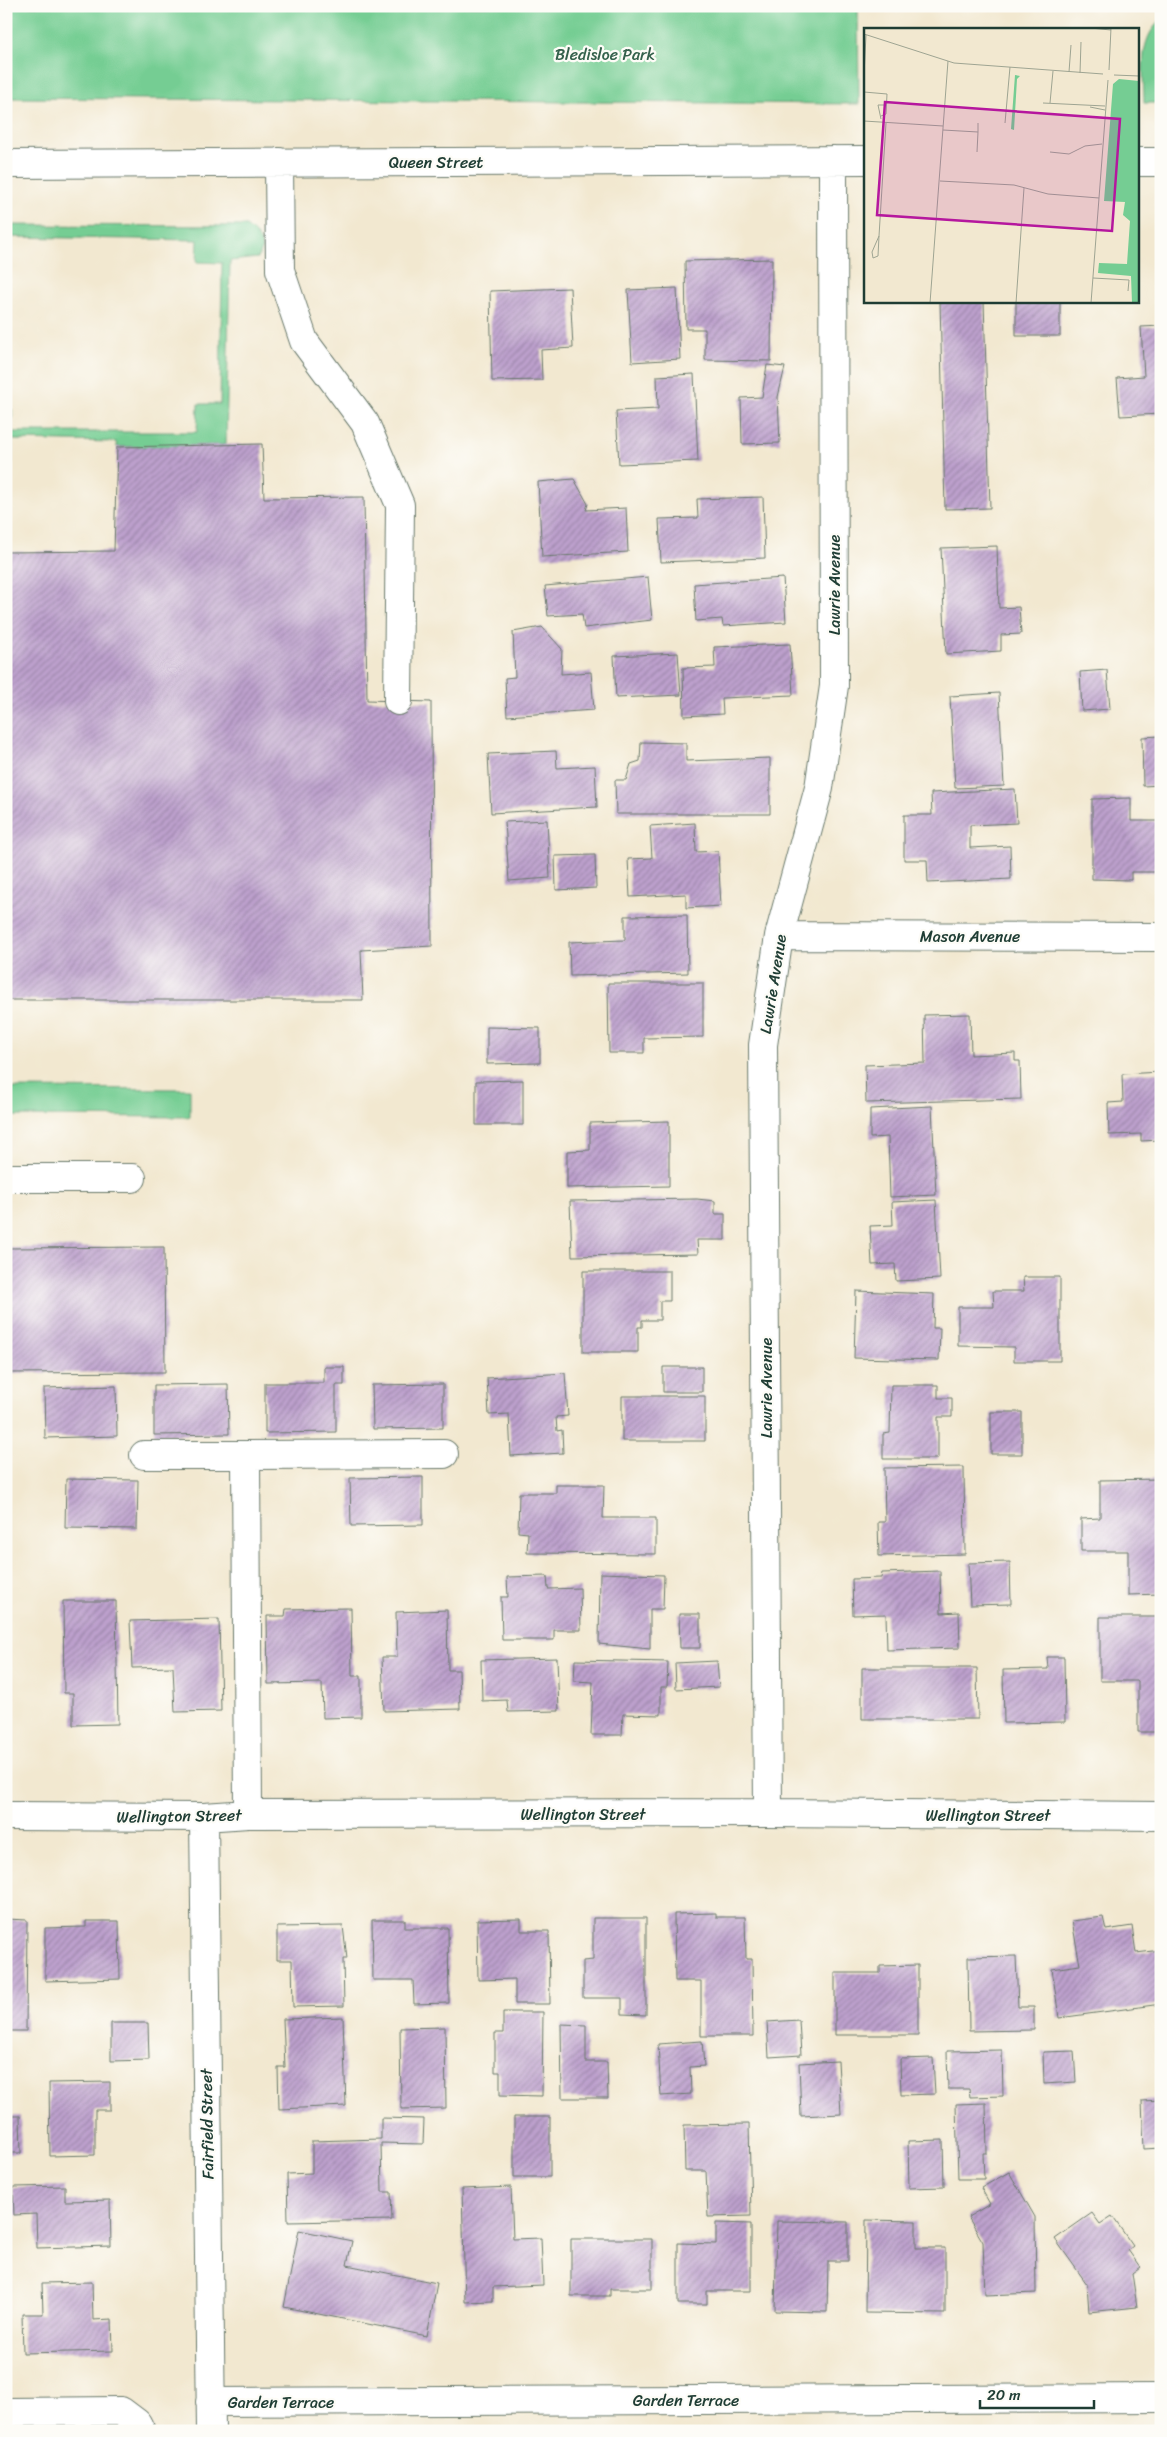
<svg xmlns="http://www.w3.org/2000/svg" width="1167" height="2437" viewBox="0 0 1167 2437" font-family="Sriracha,sans-serif">
  <defs>
    <pattern id="building-hatch" width="6" height="6" patternUnits="userSpaceOnUse" patternTransform="scale(1.25)"><rect width="6" height="6" fill="#bda0cd"/><path d="M-1 1l2-2M0 6l6-6M5 7l2-2" fill="none" stroke="#9984a7"/></pattern>
  </defs>
  <rect width="100%" height="100%" fill="#fdfcf7"/>
  <filter id="ink" filterUnits="userSpaceOnUse"><feTurbulence type="fractalNoise" baseFrequency=".02" numOctaves="2"/><feDisplacementMap in="SourceGraphic" scale="10" xChannelSelector="R" yChannelSelector="G"/><feConvolveMatrix kernelMatrix="1 2 1 2 8 2 1 2 1" color-interpolation-filters="sRGB"/></filter>
  <filter id="wash" filterUnits="userSpaceOnUse"><feTurbulence type="fractalNoise" baseFrequency=".0096" numOctaves="4" result="noise"/><feDisplacementMap in="SourceGraphic" scale="20" xChannelSelector="R" yChannelSelector="G"/><feGaussianBlur stdDeviation="1.12" result="paint"/><feColorMatrix in="noise" values="0 0 0 0 0 0 0 0 0 0 0 0 0 0 0 0 0 1.4 0 .05"/><feComposite in="paint" operator="in"/></filter>
  <g filter="url(#wash)">
    <rect width="100%" height="100%" fill="#f2e8d0"/>
    <!-- green -->
    <path fill="#75cd93" stroke="#4a8564" d="M6,6H858L859,104L6,98Z
      M1161,20V103H1144C1144,75 1137,40 1161,20Z
      M6,225L246,226C258,235 267,244 258,258L230,261L226,445L117,447L116,442L12,440V463C3,449 3,423 12,409V432H197L198,404H220L222,263L197,262L198,240L6,237Z
      M6,1088L190,1089V1117L6,1116Z"/>
    <g id="blocks">
      <!-- building -->
      <path fill="url(#building-hatch)" d="M772,259L771,361L705,360V329H686L685,261Z
        M570,288L573,348L541,350L542,380L492,381L490,291Z
        M677,288L680,359L632,362L628,290Z
        M940,301H984L990,508L945,509Z
        M1016,301H1060V336H1016Z
        M1161,326V414L1120,416L1117,378L1144,376L1141,327Z
        M767,365L785,367L778,397L780,443L742,444L741,398L762,397Z
        M694,374L698,461L619,464L616,411L658,409L657,376Z
        M262,444L264,498L364,497L367,700L431,702L432,946L361,950L363,1000H8L10,814H6V552L114,551L117,447Z
        M574,479L588,504L586,510L626,508L628,552L542,557L538,482Z
        M763,497L765,558L661,562L659,519L698,518L697,499Z
        M997,546L999,608L1019,607L1021,634L1001,635V651L946,654L941,548Z
        M648,577L652,620L584,628L582,614L548,616L545,586Z
        M783,578L786,622L723,626L722,619L696,621L694,584Z
        M542,627L562,649L561,674L591,672L594,710L507,716L505,678L515,677L513,632Z
        M790,644L793,695L722,698L723,714L684,716L683,668L715,667L714,647Z
        M678,653L681,695L616,698L614,656Z
        M1107,670L1110,709L1082,711L1080,672Z
        M999,693L1004,786L955,788L950,696Z
        M1161,736V785L1143,786L1142,737Z
        M641,742L686,743V761L770,758V814H616L615,780H626L631,764L640,761Z
        M556,751L557,768L595,766L597,807L491,813L488,754Z
        M1015,789L1017,823L970,825V848L1010,846L1011,879L928,883L927,860H904V815H932L931,793Z
        M1131,798V821H1161V872H1131V880L1092,879V799Z
        M547,820L550,878L509,881L505,822Z
        M695,823L696,852L718,851L721,906L686,908V894L630,897L628,859L652,858L650,826Z
        M595,855L596,888L556,890L555,856Z
        M687,915L688,973L570,976L569,942L625,940V916Z
        M608,983H703V1037L644,1038V1053H609Z
        M970,1014L971,1055L1015,1053V1061H1020L1021,1099L866,1103L865,1065L925,1063L924,1015Z
        M487,1027L540,1028V1063L487,1064Z
        M1161,1072L1160,1140L1141,1141V1134L1109,1135L1108,1103L1123,1102L1122,1074Z
        M523,1080V1125H476V1081Z
        M932,1106L936,1195L890,1197L888,1137L870,1138V1109Z
        M669,1121V1186L567,1188V1151L590,1150V1123Z
        M697,1199L715,1201V1214H725V1240H697L698,1254L572,1256L570,1201Z
        M936,1200L940,1279L896,1281L895,1264L872,1265L870,1226L893,1225L892,1202Z
        M164,1247L165,1372L6,1373V1248Z
        M583,1271H670V1301H660V1320H642V1327H638V1352H583Z
        M1023,1277H1060V1361H1014V1347L958,1346V1307H994L993,1291H1024Z
        M856,1291L934,1294L933,1328H940L939,1360L854,1358Z
        M324,1367H344V1385H336V1432L265,1433V1383H324Z
        M663,1367H702V1392H663Z
        M565,1373L568,1416L556,1417L557,1431L562,1430L563,1453L511,1456L509,1414L489,1415L487,1378Z
        M228,1384L229,1434L154,1435V1385Z
        M443,1384V1428L373,1429L372,1385Z
        M891,1385H938V1398H952V1417H938V1459H883V1434L890,1433Z
        M116,1386L117,1436L45,1438L44,1388Z
        M622,1396H705V1441H622Z
        M991,1412H1022V1454H991Z
        M964,1467L965,1554L879,1556L878,1522H885L884,1468Z
        M423,1477V1525L351,1526L350,1478Z
        M66,1479L138,1480L137,1529L65,1528Z
        M1161,1479V1594L1128,1595V1551H1081V1519L1100,1518V1480Z
        M556,1485H604L603,1518H656V1554L527,1553L528,1533L518,1532L519,1493H556Z
        M1010,1562L1011,1604L970,1605L968,1563Z
        M940,1571L941,1613L959,1612L960,1648L887,1650L886,1614L853,1615L852,1579L881,1578L882,1573Z
        M600,1573L664,1575L663,1609H650V1649L599,1644Z
        M547,1576L548,1589L580,1588L581,1630H554V1640H502L501,1597H508L507,1577Z
        M63,1601H116L118,1724L73,1725V1693H64Z
        M351,1608L352,1676H361V1717L323,1718L322,1683L268,1684L267,1616H285L286,1609Z
        M447,1610L448,1670H459L460,1709L384,1711L382,1657H397L396,1612Z
        M679,1614H700V1648H680Z
        M1100,1617H1161V1732H1138V1681H1100Z
        M219,1619L221,1711L175,1712L173,1667L132,1668L130,1621Z
        M1047,1657H1064L1065,1722L1004,1723L1003,1670L1048,1669Z
        M557,1658L559,1711L508,1712L507,1700L482,1701L481,1660Z
        M575,1660L668,1662L667,1687H661V1715L623,1714L622,1735H591L593,1682L574,1681Z
        M717,1661L719,1687L676,1689L675,1663Z
        M862,1668H977L978,1719H862Z
        M716,1913V1917H745L746,1959H752L753,2036H701V1981H675L674,1914Z
        M1103,1917L1106,1930L1132,1926L1136,1953L1161,1950V2004L1059,2018L1052,1969L1080,1965L1072,1921Z
        M593,1918H646V2015L622,2014V1998H583V1961L593,1960Z
        M6,1919L27,1920L26,2031H6Z
        M521,1919V1931H549L550,2004H515V1979L478,1980L477,1920Z
        M372,1920H405V1928H448L449,2003L414,2004L413,1980H373Z
        M86,1921H119L120,1979L45,1981V1928L86,1927Z
        M343,1926L347,1959H343L344,2006L293,2007L292,1960H277V1927Z
        M1016,1956L1018,2007H1034V2030L969,2031L968,1957Z
        M918,1965V2035H835V1973H880V1966Z
        M503,2012H543L542,2096L500,2095V2072H495V2033H503Z
        M343,2017L346,2106L279,2109L278,2067H285L283,2019Z
        M799,2020L801,2055L769,2057L767,2022Z
        M111,2023H148L149,2060L111,2061Z
        M561,2024L586,2025V2062H607L608,2098H562Z
        M445,2027L446,2108L401,2109L400,2028Z
        M702,2041L704,2066L690,2067L691,2094L661,2096L658,2044Z
        M1002,2050L1003,2096L970,2097L969,2089H948L947,2051Z
        M1074,2051L1076,2082L1044,2084L1043,2052Z
        M933,2058L935,2094L901,2095L900,2059Z
        M838,2061L841,2114L801,2116L799,2063Z
        M110,2082V2110H95V2155L50,2156L49,2083Z
        M1161,2100V2148L1144,2149L1142,2101Z
        M986,2103L987,2153H983L984,2179H958L956,2104Z
        M6,2116H20L21,2153H6Z
        M514,2117H550V2177H514Z
        M381,2118L424,2119L423,2144L381,2143L382,2192H391L392,2220L288,2222L287,2174L312,2173V2141L381,2139Z
        M749,2124L751,2216L708,2217L706,2171H685L684,2125Z
        M943,2140L944,2187L909,2188L908,2141Z
        M1009,2172L1035,2217L1036,2293L985,2295L983,2242L968,2217L990,2204L981,2188Z
        M65,2186V2201L110,2200L111,2246L37,2248L36,2214L14,2215L13,2187Z
        M511,2187L513,2239L541,2238L543,2285L493,2287V2301L465,2302L462,2189Z
        M1092,2213L1100,2224L1112,2216L1133,2246L1128,2250L1140,2267L1132,2273L1137,2307L1089,2312L1087,2284L1055,2239Z
        M866,2220L916,2221V2248H945V2314L865,2313Z
        M777,2221L848,2222V2261H828L827,2312L775,2311Z
        M716,2223L751,2224V2291H707V2304H678V2243L716,2244Z
        M299,2230L352,2241L347,2265L437,2283L427,2336L284,2307Z
        M571,2239H652V2289H610V2296H571Z
        M92,2282L93,2320L112,2319L113,2351L23,2353L22,2314H43L42,2283Z"/>
    </g>
  </g>
  <g filter="url(#ink)">
    <use href="#blocks" fill-opacity="0" stroke="#69796b" stroke-width="1"/>
    <g fill="none" stroke-linecap="round" stroke-linejoin="round">
      <!-- minor casing -->
      <g stroke="#69796b" stroke-width="30">
        <path id="minor" d="M279,162L280,270L304,341L365,423L400,505L398,701
          M1138,162H1161
          M6,164L866,160
          M779,936L1161,937
          M6,1178H132
          M144,1455H246L248,1814
          M246,1455L444,1454
          M768,1813L763,1045L779,936L819,788L834,686L833,160
          M6,1816L204,1817L248,1814L768,1813L1161,1816
          M204,1817L211,2431
          M210,2402L1161,2398
          M6,2412L121,2411L137,2423L141,2431"/>
      </g>
      <!-- minor -->
      <use href="#minor" stroke="#fff" stroke-width="28"/>
    </g>
  </g>
  <g text-anchor="middle" dominant-baseline="central" stroke-width="4.5" stroke-linejoin="round" paint-order="stroke">
    <!-- park labels -->
    <g font-size="16" fill="#34614c" stroke="#fdfcf7">
      <text x="605" y="54">Bledisloe Park</text>
    </g>
    <!-- street labels -->
    <g font-size="16" fill="#1f3d34" stroke="#fdfcf7">
      <text x="436" y="162">Queen Street</text>
      <text transform="translate(834 585) rotate(-90)">Lawrie Avenue</text>
      <text x="970" y="936">Mason Avenue</text>
      <text transform="translate(773 984) rotate(-81)">Lawrie Avenue</text>
      <text transform="translate(766 1388) rotate(-90)">Lawrie Avenue</text>
      <text x="583" y="1814">Wellington Street</text>
      <text x="988" y="1815">Wellington Street</text>
      <text transform="translate(179 1816) rotate(-1)">Wellington Street</text>
      <text transform="translate(207 2124) rotate(-91)">Fairfield Street</text>
      <text x="686" y="2400">Garden Terrace</text>
      <text x="281" y="2402">Garden Terrace</text>
    </g>
  </g>
  <!-- overview -->
  <g transform="translate(864 28)">
    <rect width="275" height="275" fill="#f2e8d0"/>
    <path d="M151,47L156,48L153,51L150,102L147,101ZM255,51L275,53V275H268L267,248L234,245L235,235L263,236L266,193L259,187L261,174L240,173L249,56Z" fill="#75cd93"/>
    <path fill="none" stroke="#9ea492" stroke-width="1" d="M226,0L247,2M0,6L90,35L239,46M245,42L247,0M205,44L207,17M216,45L217,14M0,47L2,7M250,47L275,48M0,64L23,66L22,86L17,88M179,75L241,78M186,75L189,43M226,79L241,82M17,91L14,77H23M0,93L79,98M141,95L146,39M79,102L114,104V95M113,124L114,104M186,124L205,126L221,118L238,116M76,153L150,157L184,166L235,170M15,208L8,224L9,230L14,228L15,208L22,95M229,250L265,252L264,263M66,275L84,33M152,275L160,160M227,275L244,52"/>
    <path fill="#b5179e" fill-opacity="0.15" stroke="#b5179e" stroke-width="2.5" d="M21,74L256,91L248,203L13,187Z"/>
    <rect width="275" height="275" fill="none" stroke="#1f3d34" stroke-width="2.5"/>
  </g>
  <!-- margin -->
  <rect width="1167" height="2437" fill="none" stroke="#fdfcf7" stroke-width="25"/>
  <!-- scale -->
  <path d="M980 2400v8h114v-8" fill="none" stroke="#1f3d34" stroke-width="2.5"/>
  <text x="987" y="2400" font-size="15" fill="#1f3d34" stroke="#fdfcf7" stroke-width="4" paint-order="stroke">20 m</text>
</svg>
